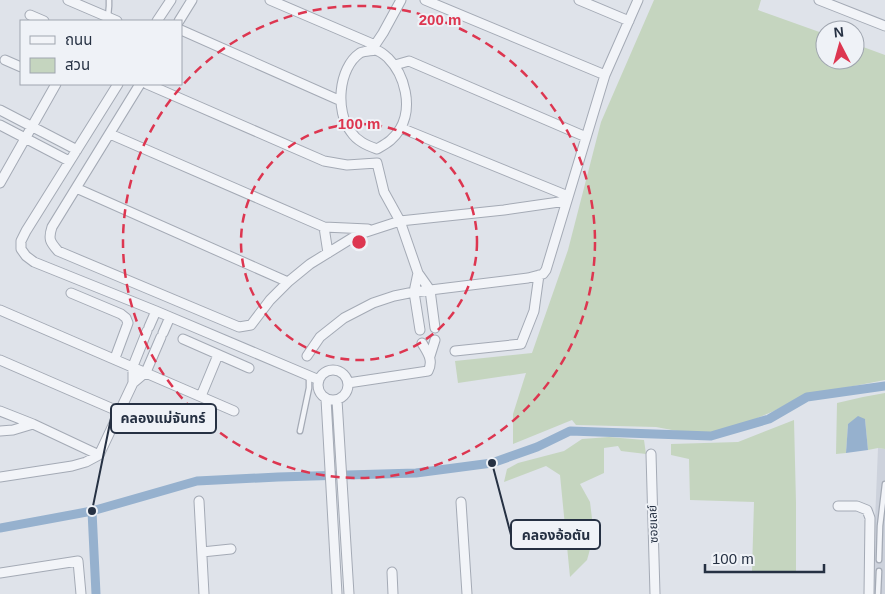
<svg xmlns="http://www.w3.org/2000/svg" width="885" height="594" viewBox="0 0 885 594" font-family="Arial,'Noto Sans Thai',sans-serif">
  <rect width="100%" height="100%" fill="#dfe3ea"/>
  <!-- built -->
  <path fill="#cdd2dc" d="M878,448L885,449V594H872Z"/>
  <!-- green -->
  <path fill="#c5d5bf" d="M654,0H761L758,10L825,34V60H855V44L885,55V380L802,396L774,411L741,425L707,434L688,433L656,427L576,425L572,420L513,444V414L526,373L458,383L455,361L532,353L568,250L601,122Z
    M885,393V449L878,448L868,450L865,419L848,424L846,453L836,454L837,403L863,397Z
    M794,420L796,503V572L752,571L754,502L690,500L689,459L671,455V444L738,442Z
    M609,437L644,440L646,454L621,451L618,446L604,448V473L580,484L590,502L594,535L587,560L570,577L560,475L546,466L504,482L507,469L518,463L564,451L582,439Z"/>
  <!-- water -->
  <path fill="#96b1ce" d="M858,416L865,419L868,450L846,453L848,424Z"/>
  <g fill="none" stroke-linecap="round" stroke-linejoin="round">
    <!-- canal -->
    <path stroke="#96b1ce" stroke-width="9" d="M92,511L96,594
      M0,528L92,511L197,481L278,477L416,473L492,463L537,447L570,431L711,436L769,419L807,397L885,386"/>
    <!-- lane casing -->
    <g stroke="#a4aab5" stroke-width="7">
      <path id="lane" d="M108,17L109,6V0
        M300,431L309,388V376
        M879,560L880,526L885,484
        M878,594L879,571"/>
    </g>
    <!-- street casing -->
    <g stroke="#a4aab5" stroke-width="11">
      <path id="street" d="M68,0L117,21
        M270,0L375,45
        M425,0L605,75
        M579,0L629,21
        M819,0L885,26
        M30,15L44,21
        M157,21L171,0
        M179,21L192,0
        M181,30L341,101
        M375,50C381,51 383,54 388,58C405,75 413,107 400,129C393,140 387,143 377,149C366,145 357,141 351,132C335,112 338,68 360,53C364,51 370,51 375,50Z
        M375,50V45L383,33L401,0
        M5,60L21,67
        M395,65L409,61L586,137
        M118,84L26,231L21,241V249L26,256L34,262L156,311L319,380
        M140,84L52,227C48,239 50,242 58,251L239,327L251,325L270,300L288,282L310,264L357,235L400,221L504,210L566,201
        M147,84L324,161L347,165L377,163L384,192L400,221L418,273L430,290L435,328
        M0,110L77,150
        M0,125L69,161
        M401,128L568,196
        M110,134L324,227L368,229
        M0,183L56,84
        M76,188L288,282
        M324,227L328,253
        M418,273L414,292L420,330
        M71,293L121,314L126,318L128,323L115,358
        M0,310L234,411
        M149,327L156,311
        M163,333L170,317
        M183,339L249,368
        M455,351L521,344L534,311L539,275
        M307,356L320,337L344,318L373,303L394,296L414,292L528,278L543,274L546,270L605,75L638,0
        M430,356L435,340
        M0,360L120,412
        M318 385a15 15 0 1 1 30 0a15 15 0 1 1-30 0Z
        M133,383L146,372L161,337
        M348,383L428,371C434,360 427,352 422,343
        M201,396L218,355
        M326,399L337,594
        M337,400L349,594
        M0,411L33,424L99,455
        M0,431L13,430L33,424
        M651,454L655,594
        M0,477L72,466L86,462L99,455L133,383V366L147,331
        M199,501L204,594
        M461,502L467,594
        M838,506H857L867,510L870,518L869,594
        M202,552L231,549
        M392,572L393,594
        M0,573L78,561L81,594"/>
    </g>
    <!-- lane -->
    <use href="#lane" stroke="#f2f4f8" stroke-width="4.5"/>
    <!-- street -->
    <use href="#street" stroke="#f2f4f8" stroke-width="9"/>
  </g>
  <!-- distance rings -->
  <g fill="none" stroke="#dd3650" stroke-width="2.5" stroke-dasharray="9 6">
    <circle cx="359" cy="242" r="118"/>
    <circle cx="359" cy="242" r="236"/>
  </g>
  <g text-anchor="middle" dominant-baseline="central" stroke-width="4" stroke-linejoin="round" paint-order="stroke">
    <!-- street labels -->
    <g font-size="12" fill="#263143" stroke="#eff2f7">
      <text transform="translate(653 524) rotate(-92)">ซอยเลย์</text>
    </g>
  </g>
  <circle cx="359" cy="242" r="8" fill="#dd3650" stroke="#eff2f7" stroke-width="2.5"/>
  <g font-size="15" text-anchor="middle" font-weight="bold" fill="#dd3650" stroke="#eff2f7" stroke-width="4" stroke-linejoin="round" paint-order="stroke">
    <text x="440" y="25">200 m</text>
    <text x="359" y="129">100 m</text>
  </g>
  <!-- callouts -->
  <path fill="none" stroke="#263143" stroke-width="2" d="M92 511L111 418M492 463L511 535"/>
  <g fill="#263143" stroke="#eff2f7" stroke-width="2">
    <circle cx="92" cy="511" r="5"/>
    <circle cx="492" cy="463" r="5"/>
  </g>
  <g fill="#eff2f7" stroke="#263143" stroke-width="2">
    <rect x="111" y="404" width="105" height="29" rx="5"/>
    <rect x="511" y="520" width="89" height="29" rx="5"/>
  </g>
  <g font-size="14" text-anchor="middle" font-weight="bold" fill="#263143">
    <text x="163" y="423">คลองแม่จันทร์</text>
    <text x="556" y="540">คลองอ้อตัน</text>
  </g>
  <!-- legend -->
  <rect x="20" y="20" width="162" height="65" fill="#eff2f7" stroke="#9fa5af"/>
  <rect x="30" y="36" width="25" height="8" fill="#f2f4f8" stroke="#9fa5af"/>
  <text x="65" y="45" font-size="15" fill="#263143">ถนน</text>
  <rect x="30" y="58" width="25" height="15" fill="#c5d5bf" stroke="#9fa5af"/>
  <text x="65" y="70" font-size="15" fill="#263143">สวน</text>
  <!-- north arrow -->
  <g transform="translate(840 45) rotate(354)"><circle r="24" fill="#eff2f7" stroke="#9fa5af"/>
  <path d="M0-4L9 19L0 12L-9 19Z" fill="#dd3650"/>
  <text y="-8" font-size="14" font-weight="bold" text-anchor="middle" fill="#263143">N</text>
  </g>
  <!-- scale -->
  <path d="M705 564v8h119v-8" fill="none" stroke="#263143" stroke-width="2.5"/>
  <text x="712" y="564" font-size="15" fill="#263143" stroke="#eff2f7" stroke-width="4" paint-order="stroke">100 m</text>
</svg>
